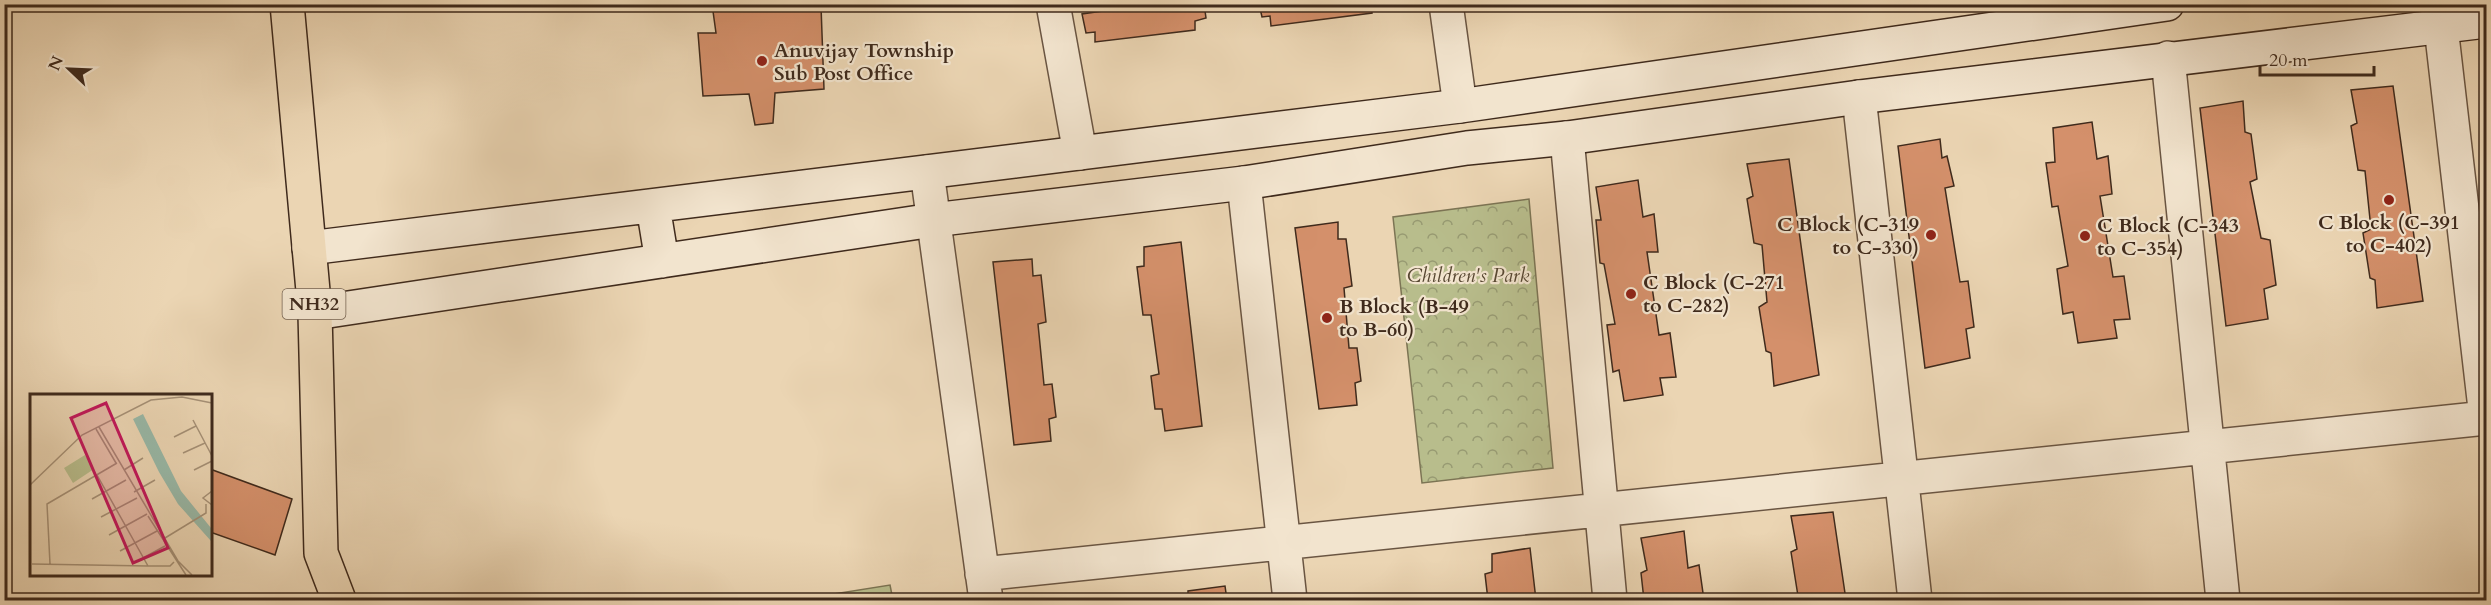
<svg xmlns="http://www.w3.org/2000/svg" width="2491" height="605" viewBox="0 0 2491 605" font-family="Cardo,serif">
  <defs>
    <pattern id="park-crowns" width="20" height="18" patternUnits="userSpaceOnUse" patternTransform="scale(1.5)"><rect width="20" height="18" fill="#b8bd8c"/><path d="M2 6a3 3 0 1 1 6 0M12 15a3 3 0 1 1 6 0" fill="none" stroke="#979a72"/></pattern>
  </defs>
  <rect width="100%" height="100%" fill="#ebd5b3"/>
  <filter id="stains"><feTurbulence type="fractalNoise" baseFrequency=".00333" numOctaves="4"/><feColorMatrix values="0 0 0 0 .2 0 0 0 0 .09 0 0 0 0 .02 0 0 0 .5 -.17"/></filter>
  <radialGradient id="worn" r=".72"><stop offset=".6" stop-color="#630" stop-opacity="0"/><stop offset="1" stop-color="#630" stop-opacity=".3"/></radialGradient>
  <!-- park -->
  <path fill="url(#park-crowns)" stroke="#7c7454" stroke-width="1.5" d="M1529,199L1553,468L1422,483L1393,217Z"/>
  <!-- pitch -->
  <path fill="#b8bd8c" stroke="#7c7454" stroke-width="1.5" d="M890,585L893,600H796Z"/>
  <!-- building -->
  <path fill="#d4906b" stroke="#3f2a1c" stroke-width="1.5" d="M712,4L821,6L824,89L775,93L773,123L755,125L749,94L703,96L698,33H716Z
    M1108,4H1204L1206,18L1195,21V30L1095,42V32L1086,33L1082,14L1109,10Z
    M1259,4H1371L1372,13L1271,26L1270,16L1262,17Z
    M2393,86L2423,301L2377,308L2375,280L2370,278L2363,233L2371,229L2365,171L2358,170L2351,126L2357,123L2351,90Z
    M2243,101L2245,132L2251,134L2257,179L2250,182L2261,238L2270,240L2276,285L2264,289L2268,319L2226,326L2200,108Z
    M2092,122L2097,159L2108,156L2112,194L2100,196L2113,277L2124,276L2130,319L2114,320L2117,338L2078,343L2073,312L2063,314L2057,269L2068,266L2058,206L2052,207L2046,163L2055,162L2053,128Z
    M1940,139L1942,158L1947,156L1954,186L1945,188L1960,282L1968,281L1974,327L1966,329L1970,358L1925,368L1898,146Z
    M1789,159L1819,375L1774,386L1771,353L1766,351L1759,307L1767,302L1762,245L1754,243L1747,199L1753,196L1747,164Z
    M1638,180L1643,217L1654,214L1658,252H1647L1659,335L1670,333L1676,377L1660,378L1663,395L1624,401L1619,370L1613,372L1607,325L1615,324L1604,264L1600,263L1596,220H1601L1596,187Z
    M1338,222V239H1346L1352,286L1344,288L1349,348H1357L1361,381L1355,383L1357,405L1319,409L1295,228Z
    M1181,242L1202,426L1165,431L1162,409H1155L1151,376L1159,374L1151,315H1143L1137,267L1144,266V247Z
    M1032,259L1033,276L1041,275L1046,322L1038,324L1044,385L1052,384L1056,417L1049,419L1051,441L1014,445L993,262Z
    M210,469L292,499L275,555L210,532Z
    M1833,512L1846,600H1806V598L1798,596L1791,552L1797,549L1791,516Z
    M1684,531L1688,568L1699,565L1704,600H1644L1641,573L1647,570L1641,538Z
    M1530,548L1536,600H1488L1485,574L1492,572V554Z
    M1225,586L1227,600H1188V591Z"/>
  <g fill="none" stroke-linecap="round" stroke-linejoin="round">
    <!-- street casing -->
    <g stroke="#6a5542" stroke-width="36">
      <path id="street" d="M1053,4L1080,153
        M1446,4L1460,106
        M2441,27L2486,417
        M2168,58L2223,600
        M1859,97L1915,600
        M1567,138L1610,600
        M927,172L986,600
        M1244,183L1290,600
        M982,574L2486,418"/>
    </g>
    <!-- secondary casing -->
    <g stroke="#3f2a1c" stroke-width="36">
      <path id="secondary" d="M653,206L662,261
        M309,248L1460,106L2167,4
        M315,313L933,220L1244,183L1467,148L1567,138L1859,97L2486,21"/>
    </g>
    <!-- highway casing -->
    <g stroke="#3f2a1c" stroke-width="36">
      <path id="highway" d="M287,4L315,313L321,553L339,600"/>
    </g>
    <!-- street -->
    <use href="#street" stroke="#f2e4ce" stroke-width="33"/>
    <!-- secondary -->
    <use href="#secondary" stroke="#f2e4ce" stroke-width="33"/>
    <!-- highway -->
    <use href="#highway" stroke="#ebd5b3" stroke-width="33"/>
  </g>
  <!-- markers -->
  <g fill="#8f2418" stroke="#f2e4ce" stroke-width="2">
    <circle cx="762" cy="61" r="6"/>
    <circle cx="2389" cy="200" r="6"/>
    <circle cx="1931" cy="235" r="6"/>
    <circle cx="2085" cy="236" r="6"/>
    <circle cx="1631" cy="294" r="6"/>
    <circle cx="1327" cy="318" r="6"/>
  </g>
  <g text-anchor="middle" dominant-baseline="central" stroke-width="4.5" stroke-linejoin="round" paint-order="stroke">
    <!-- shield labels -->
    <rect fill="#f2e4ce" stroke="#756251" stroke-width="1.5" x="282.5" y="289" width="63" height="30" rx="4.5"/>
    <g font-size="18" font-weight="bold" fill="#3f2a1c">
      <text x="314" y="304">NH32</text>
    </g>
    <!-- poi labels -->
    <g font-size="20" font-weight="bold" fill="#3f2a1c" stroke="#f2e4ce" text-anchor="start">
      <text x="774" y="50">Anuvijay Township<tspan x="774" dy="23">Sub Post Office</tspan></text>
      <text x="2389" y="222" text-anchor="middle">C Block (C-391<tspan x="2389" dy="23">to C-402)</tspan></text>
      <text x="1919" y="224" text-anchor="end">C Block (C-319<tspan x="1919" dy="23">to C-330)</tspan></text>
      <text x="2097" y="225">C Block (C-343<tspan x="2097" dy="23">to C-354)</tspan></text>
      <text x="1643" y="282">C Block (C-271<tspan x="1643" dy="23">to C-282)</tspan></text>
      <text x="1339" y="306">B Block (B-49<tspan x="1339" dy="23">to B-60)</tspan></text>
    </g>
    <!-- park labels -->
    <g font-size="20" font-style="italic" fill="#574732" stroke="#f2e4ce">
      <text x="1468" y="275">Children's Park</text>
    </g>
  </g>
  <!-- overview -->
  <g transform="translate(30 394)">
    <rect width="182" height="182" fill="#ebd5b3"/>
    <path d="M55,61L64,75L43,89L34,74Z" fill="#b8bd8c"/>
    <path d="M113,20L151,97L181,134V147L148,110L129,78L103,25Z" fill="#99b9a8"/>
    <path fill="none" stroke="#a69177" stroke-width="1.5" d="M163,26L182,62M69,33L148,167L162,181M66,35L86,69M144,43L166,32M153,59L175,49M94,76L113,64M164,76L182,67M67,81L118,172M0,91L52,41L121,6L152,3L182,9M182,97L173,104L182,111M104,98L125,86M62,105L96,86M118,122L156,181M71,123L107,104M79,141L117,120M135,144L176,119V110M90,157L127,137M113,164L135,152M2,170L118,172H140L144,168M20,170L17,110L87,69"/>
    <path fill="#c2185b" fill-opacity="0.15" stroke="#c2185b" stroke-width="3" d="M76,9L138,154L103,169L41,24Z"/>
    <rect width="182" height="182" fill="none" stroke="#3f2a1c" stroke-width="3"/>
  </g>
  <!-- margin -->
  <rect width="2491" height="605" fill="none" stroke="#ebd5b3" stroke-width="24"/>
  <rect x="6" y="6" width="2479" height="593" fill="none" stroke="#3f2a1c" stroke-width="3"/>
  <rect x="12" y="12" width="2467" height="581" fill="none" stroke="#3f2a1c" stroke-width="1.5"/>
  <!-- north arrow -->
  <g transform="translate(69 69) rotate(293)" stroke="#f2e4ce" stroke-width="4.5" paint-order="stroke">
  <path d="M0-4.5L10 22L0 15L-10 22Z" fill="#3f2a1c"/>
  <text y="-9" font-size="16" font-weight="bold" text-anchor="middle" fill="#3f2a1c">N</text>
  </g>
  <!-- scale -->
  <path d="M2260 66v9h114v-9" fill="none" stroke="#3f2a1c" stroke-width="3"/>
  <text x="2269" y="66" font-size="18" fill="#3f2a1c" stroke="#f2e4ce" stroke-width="4.5" paint-order="stroke">20 m</text>
  <rect width="100%" height="100%" filter="url(#stains)"/>
  <rect width="100%" height="100%" fill="url(#worn)"/>
</svg>
